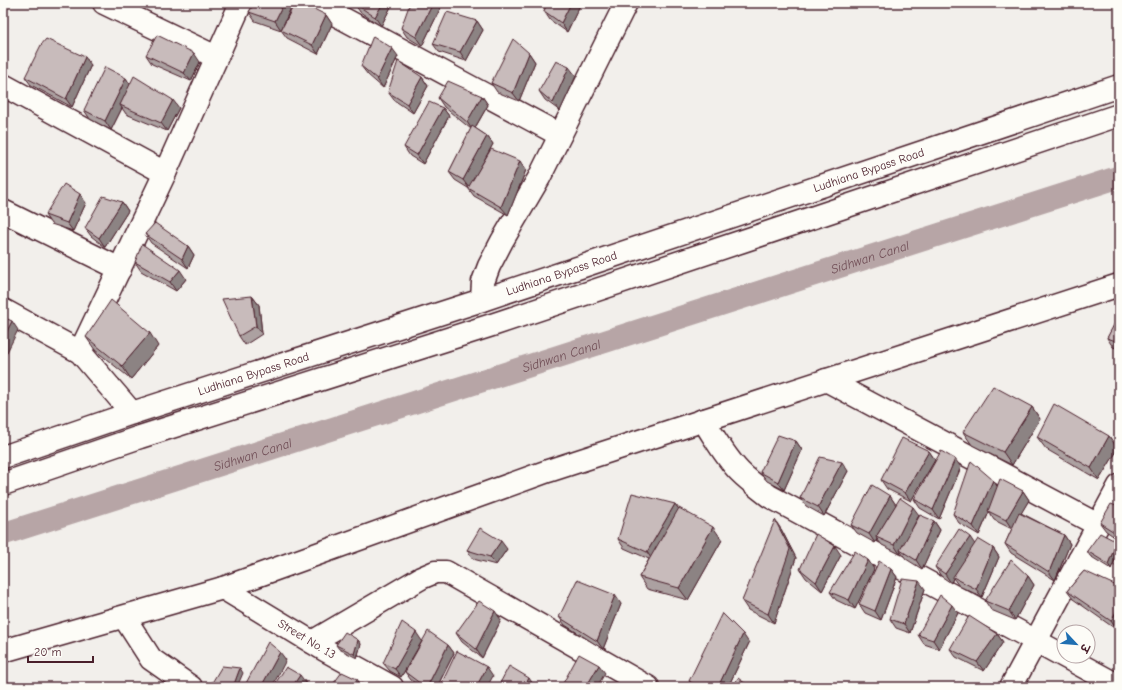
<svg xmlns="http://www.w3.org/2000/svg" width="1122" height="690" viewBox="0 0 1122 690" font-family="'Comic Neue','Playpen Sans Deva',sans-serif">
  <rect width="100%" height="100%" fill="#f2efeb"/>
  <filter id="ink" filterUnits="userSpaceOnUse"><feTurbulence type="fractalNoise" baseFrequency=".025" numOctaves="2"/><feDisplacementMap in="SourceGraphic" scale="8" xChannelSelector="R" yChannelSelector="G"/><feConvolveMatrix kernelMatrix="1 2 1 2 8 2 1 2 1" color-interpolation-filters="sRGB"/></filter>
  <g filter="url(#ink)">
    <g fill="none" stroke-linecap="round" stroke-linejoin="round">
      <!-- canal -->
      <path stroke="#b7a5a6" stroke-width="23" id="s1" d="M3,534L1119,177"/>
      <!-- minor casing -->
      <g stroke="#4a1f2b" stroke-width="25">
        <g id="minor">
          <path d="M104,3L216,57"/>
          <path d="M314,3L560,135"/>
          <path d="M3,85L165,173"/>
          <path d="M3,211L120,269"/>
          <path d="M482,300L483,282L489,266L502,241L539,178L626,3"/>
          <path d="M3,310L80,352L132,413"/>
          <path d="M80,352L165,173L241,3"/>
          <path d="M826,380L1098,525"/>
          <path d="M703,420C715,438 725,457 740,472C749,481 759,488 769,496L1119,686"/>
          <path d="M1079,560L1119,581"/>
          <path id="s2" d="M223,588L325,650L392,687"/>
          <path d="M124,617L151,659L191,687"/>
          <path d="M312,642L421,578L435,572H446L648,687"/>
          <path d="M1011,687L1119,486"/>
        </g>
      </g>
      <!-- tertiary casing -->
      <g stroke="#4a1f2b" stroke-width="25">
        <path id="tertiary" d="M3,651L223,588L548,471L1119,285"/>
      </g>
      <!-- trunk casing -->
      <g stroke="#4a1f2b" stroke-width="25">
        <g id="trunk">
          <path id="s3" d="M3,457L132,413L482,300L1119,86"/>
          <path d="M3,484L140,437L492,325L1119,115"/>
        </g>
      </g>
      <!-- minor -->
      <use href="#minor" stroke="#fdfcf7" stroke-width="22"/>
      <!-- tertiary -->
      <use href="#tertiary" stroke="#fdfcf7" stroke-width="22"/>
      <!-- trunk -->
      <use href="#trunk" stroke="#fdfcf7" stroke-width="22"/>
    </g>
    <!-- wall -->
    <path fill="#aca1a1" stroke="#4a1f2b" d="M254,3H293L286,20L326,15L332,24L318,54L287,38L281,30L255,21L249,12Z
      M354,3H393L381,26L360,12Z
      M547,3H581L567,32L550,20L544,11Z
      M441,7L422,46L407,37L401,28Z
      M477,21L483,30L466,61L439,52L433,44Z
      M529,53L535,62L519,101L497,92L491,83Z
      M146,55L200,62L191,81L152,64Z
      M398,56L383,88L368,75L361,66Z
      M91,65L72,107L31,85L25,77Z
      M576,76L560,111L545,100L539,91Z
      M422,77L428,86L413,113L394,100L388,92Z
      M126,78L130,85L179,108L167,131L126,114L122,108L111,130L90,119L84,110Z
      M482,96L488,105L475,128L487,136L493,144L483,162L526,170L508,215L474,196L468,188L455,180L449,172L471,129L444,107L438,98Z
      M443,108L449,116L423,164L410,156L404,147Z
      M122,202L128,211L105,247L91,236L85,228Z
      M86,203L73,231L51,224L45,215Z
      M145,234L188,246L194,255L188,268L151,243Z
      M135,262L186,279L176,291L141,271Z
      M252,296L259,305L262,334L245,345L239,336Z
      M1119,317V349L1113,347L1107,338Z
      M86,337L158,346L131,379L95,350Z
      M1032,407L1040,419L1012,465L972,445L963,432Z
      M1109,436L1118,449L1099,480L1046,449L1037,437Z
      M796,441L802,450L784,490L767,481L760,472Z
      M929,451L935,460L911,501L887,489L881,480Z
      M961,467L939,519L920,508L914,499Z
      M848,471L824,516L806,506L800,498Z
      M993,480L997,487L1023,491L1029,500L1021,513L1064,535L1070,544L1055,580L1011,553L1005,544L1014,524L1012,529L994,520L989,512L979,535L959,523L953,514Z
      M890,496L896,505L919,515L912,530L934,521L940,530L922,569L906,559L901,552L900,554L882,545L877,539L875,543L857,533L851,525Z
      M675,504L679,509L722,540L688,600L647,589L639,577L649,559L624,548L618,539Z
      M1119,507V540L1106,531L1100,523Z
      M781,529L796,558L774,623L748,610L742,601Z
      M1117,542L1119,544V550L1111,569L1090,556L1087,551Z
      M993,548L999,557L982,597L959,586L953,578L951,583L941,576L935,567Z
      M507,549L496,565L473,559L467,550Z
      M841,555L822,591L806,578L800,569Z
      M868,560L874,569L855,609L836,600L830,592Z
      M891,569L897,577L881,620L865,613L859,604Z
      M1084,571L1117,630L1073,599L1067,591Z
      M1028,576L1034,585L1015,620L991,610L985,601Z
      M925,589L910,633L896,628L890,619Z
      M621,604L603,649L565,625L559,617Z
      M958,613L939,649L924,644L918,635Z
      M501,620L482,658L462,642L456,633Z
      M997,634L1003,642L984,671L956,657L950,649Z
      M358,640L361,644L357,658L339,649L336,645Z
      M422,641L401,677L390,671L383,663Z
      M749,643L728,687H693L689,681Z
      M448,645L454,653L437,687H420L411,680L405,672Z"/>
    <!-- shaded-wall -->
    <path fill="#8c8383" stroke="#4a1f2b" d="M284,3H293L281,30L275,21Z
      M383,3H393L381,26L375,17Z
      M433,3H438L441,7L422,46L416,37Z
      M571,3H581L567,32L561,23Z
      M326,15L332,24L318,54L312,45Z
      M477,21L483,30L466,61L460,52Z
      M392,48L398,56L383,88L377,79Z
      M194,53L200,62L191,81L184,73Z
      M529,53L535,62L519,101L513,93Z
      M85,57L91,65L72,107L66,99Z
      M569,67L576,76L560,111L553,103Z
      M422,77L428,86L413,113L407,104Z
      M126,78L132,87L120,105L122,108L111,130L105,121Z
      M482,96L488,105L473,131L467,122Z
      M173,100L179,108L167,131L161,123Z
      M443,108L449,116L423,164L417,155Z
      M487,136L493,144L469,188L463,180Z
      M520,161L526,170L508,215L501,207Z
      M80,194L86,203L73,231L67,223Z
      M122,202L128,211L105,247L99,238Z
      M188,246L194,255L188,268L182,259Z
      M180,270L186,279L176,291L170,282Z
      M252,296L259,305L262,334L256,326Z
      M12,321L18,330L3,360V339Z
      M150,333L158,346L131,379L122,366Z
      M1032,407L1040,419L1012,465L1003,452Z
      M1109,436L1118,449L1099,480L1091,468Z
      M796,441L802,450L784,490L778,482Z
      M929,451L935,460L911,501L905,493Z
      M955,459L961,467L939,519L933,510Z
      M842,462L848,471L824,516L818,507Z
      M993,480L999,489L979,535L973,526Z
      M1023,491L1029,500L1012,529L1006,520Z
      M890,496L896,505L876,537L877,539L875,543L869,534Z
      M675,504L681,512L653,561L647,552Z
      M913,507L919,515L901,551L900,550L901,552L900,554L894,545Z
      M775,520L781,529L796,558L774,623L768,614Z
      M934,521L940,530L922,569L916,560Z
      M713,527L722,540L688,600L679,588Z
      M1064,535L1070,544L1055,580L1049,572Z
      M970,537L976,546L953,577V578L951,583L945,574Z
      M501,541L507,549L496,565L490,557Z
      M1117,542L1119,544V550L1111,569L1108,564Z
      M835,546L841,555L822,591L816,582Z
      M993,548L999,557L982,597L976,589Z
      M868,560L874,569L855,609L849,600Z
      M891,569L897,577L881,620L875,611Z
      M1028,576L1034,585L1015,620L1009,611Z
      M919,581L925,589L910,633L904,624Z
      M615,595L621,604L603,649L597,641Z
      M952,605L958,613L939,649L933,640Z
      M1119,606V627L1117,630L1111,621Z
      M495,611L501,620L482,658L476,649Z
      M416,632L422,641L401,677L395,669Z
      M743,634L749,643L728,687H718Z
      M997,634L1003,642L984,671L977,662Z
      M358,640L361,644L357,658L354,654Z
      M448,645L454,653L437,687H427Z
      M280,652L286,660L272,687H261Z
      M599,665L605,673L597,687H586Z
      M487,667L493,676L487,687H476Z
      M240,668L243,673L237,687H233Z
      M300,675L306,683L304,687H292Z
      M529,678L535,687H524Z
      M357,679L362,687H352Z"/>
    <!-- building -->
    <path fill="#c8bbbb" stroke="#4a1f2b" d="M254,3H284L275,21L249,12Z
      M295,3H302L326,15L312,45L281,30Z
      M354,3H383L375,17Z
      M410,3H433L416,37L401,28Z
      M547,3H571L561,23L544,11Z
      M447,12L477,21L460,52L433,44Z
      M157,35L194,53L184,73L146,55Z
      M373,36L392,48L377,79L361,66Z
      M46,39L85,57L66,99L25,77L41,45Z
      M513,39L529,53L513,93L491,83Z
      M398,61L422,77L407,104L388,92Z
      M556,61L569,67L553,103L539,91Z
      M105,67L126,78L105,121L84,110Z
      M134,76L173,100L161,123L120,105Z
      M448,81L482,96L467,122L438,98Z
      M429,102L443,108L417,155L404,147Z
      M472,126L487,136L463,180L449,172Z
      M491,149L520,161L501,207L468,188Z
      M64,184L80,194L67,223L45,215Z
      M103,196L122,202L99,238L85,228Z
      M155,223L188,246L182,259L145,234Z
      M142,244L180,270L170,282L135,262Z
      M252,296L256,326L239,336L222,299Z
      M111,300L150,333L122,366L86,337Z
      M3,317L12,321L3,339Z
      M1118,317H1119V342L1107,338Z
      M993,386L1032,407L1003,452L963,432Z
      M1054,404L1109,436L1091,468L1037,437Z
      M778,435L796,441L778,482L760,472Z
      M902,438L929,451L905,493L881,480Z
      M941,451L955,459L933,510L914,499Z
      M820,457L842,462L818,507L800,498Z
      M971,461L993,480L973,526L953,514Z
      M1000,479L1023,491L1006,520L988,511Z
      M872,485L890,496L869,534L851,525Z
      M632,493L675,504L647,552L618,539Z
      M900,498L913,507L894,545L876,537Z
      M1111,504L1119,507V535L1100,523Z
      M679,508L713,527L679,588L639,577Z
      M1019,513L1064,535L1049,572L1005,544Z
      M920,515L934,521L916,560L900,550Z
      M775,520L790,549L768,614L742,601Z
      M480,528L501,541L490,557L467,550Z
      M959,529L970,537L945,574L935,567Z
      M1100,533L1117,542L1108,564L1087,551Z
      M816,534L835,546L816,582L800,569Z
      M978,539L993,548L976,589L953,577Z
      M855,551L868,560L849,600L830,592Z
      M1011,560L1028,576L1009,611L985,601Z
      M879,561L891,569L875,611L859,604Z
      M1084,571L1119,587V606L1111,621L1067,591Z
      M902,579L919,581L904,624L890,619Z
      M577,580L615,595L597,641L559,617Z
      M940,595L952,605L933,640L918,635Z
      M479,601L495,611L476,649L456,633Z
      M722,613L743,634L718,687H699L689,681Z
      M969,616L997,634L977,662L950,649Z
      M402,622L416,632L395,669L383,663Z
      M428,631L448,645L427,687H425L405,672Z
      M345,632L358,640L354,654L336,645Z
      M268,642L280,652L261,687H244Z
      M457,651L487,667L476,687H440Z
      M579,654L599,665L586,687H561Z
      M222,666L240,668L233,687H212L210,686Z
      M509,666L529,678L524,687H498Z
      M286,667L300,675L292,687H273Z
      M342,672L357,679L352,687H331Z
      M738,678L750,687H733Z"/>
  </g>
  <g text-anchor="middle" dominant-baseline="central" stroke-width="4" stroke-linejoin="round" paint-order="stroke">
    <!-- street labels -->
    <g font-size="12" fill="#4a1f2b" stroke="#fdfcf7">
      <text stroke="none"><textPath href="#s3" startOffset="912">Ludhiana Bypass Road</textPath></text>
      <text stroke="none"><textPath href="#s3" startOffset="588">Ludhiana Bypass Road</textPath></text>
      <text stroke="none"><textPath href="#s3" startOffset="264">Ludhiana Bypass Road</textPath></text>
      <text stroke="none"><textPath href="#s2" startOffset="98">Street No. 13</textPath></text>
    </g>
    <!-- water labels -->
    <g font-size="13" font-style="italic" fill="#704e56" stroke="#fdfcf7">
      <text stroke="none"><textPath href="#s1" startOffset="910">Sidhwan Canal</textPath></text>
      <text stroke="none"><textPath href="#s1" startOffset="586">Sidhwan Canal</textPath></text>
      <text stroke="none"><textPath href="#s1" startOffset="262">Sidhwan Canal</textPath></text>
    </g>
  </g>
  <!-- margin -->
  <rect width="1122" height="690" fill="none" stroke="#fdfcf7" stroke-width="16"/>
  <rect x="8" y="8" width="1106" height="674" fill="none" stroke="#4a1f2b" stroke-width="1.5" filter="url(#ink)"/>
  <!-- north arrow -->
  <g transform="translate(1076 644) rotate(116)"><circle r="19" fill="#fdfcf7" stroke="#b5a4a5"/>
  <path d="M0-3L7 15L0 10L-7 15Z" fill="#1f6fb2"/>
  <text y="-6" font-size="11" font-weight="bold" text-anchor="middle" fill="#4a1f2b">उ</text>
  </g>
  <!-- scale -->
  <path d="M28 656v6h65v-6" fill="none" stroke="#4a1f2b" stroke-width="2"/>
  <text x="34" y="656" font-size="12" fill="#4a1f2b" stroke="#fdfcf7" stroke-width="3" paint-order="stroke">20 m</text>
</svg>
